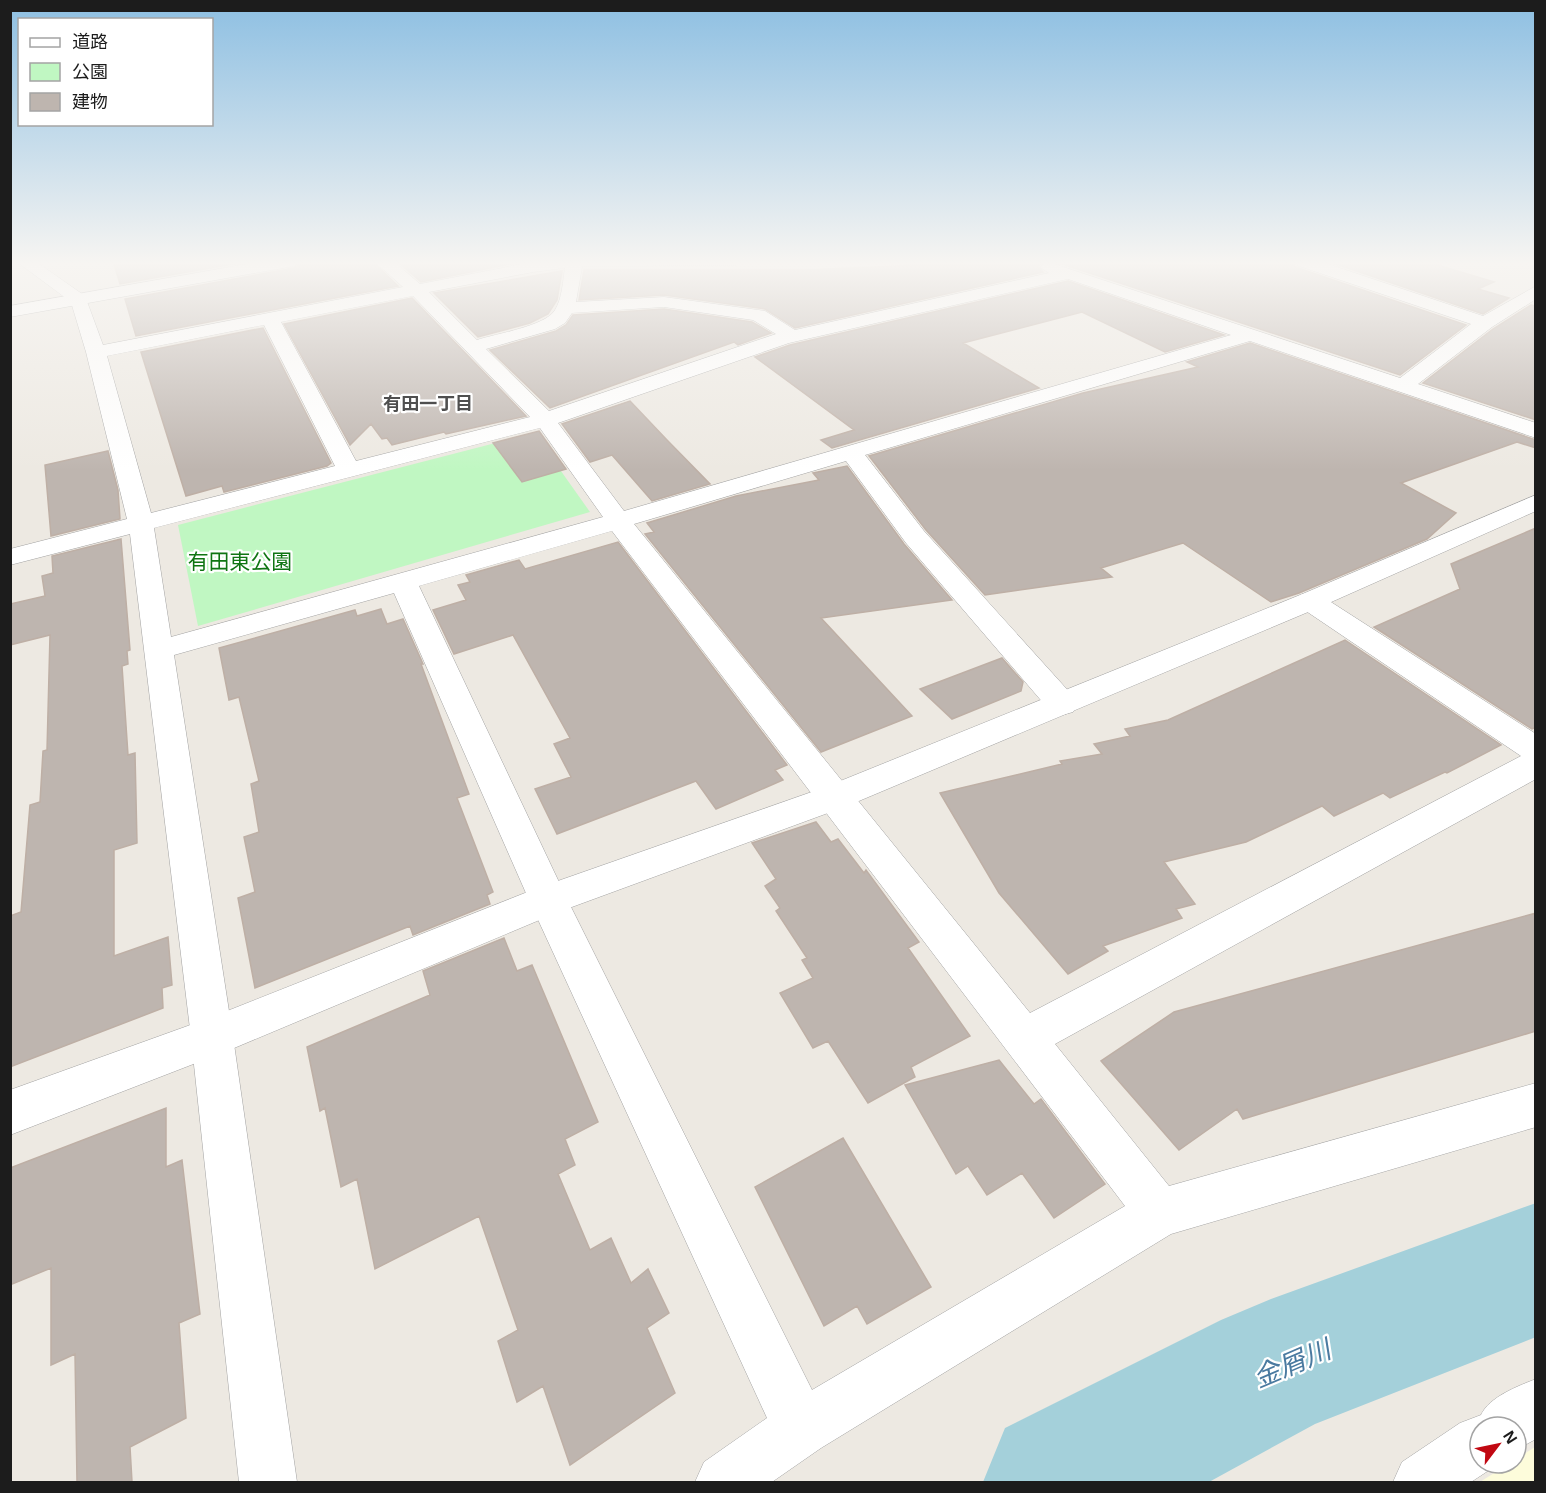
<svg xmlns="http://www.w3.org/2000/svg" width="1546" height="1493" viewBox="0 0 1546 1493" font-family="Arial,'Noto Sans JP',sans-serif">
  <rect width="100%" height="100%" fill="#ede9e2"/>
  <!-- education -->
  <path fill="#fdfcdb" d="M1535,1447V1482H1480L1510,1463H1516V1459Z"/>
  <!-- park -->
  <path fill="#c0f7c2" d="M534,433L590,512L198,626L178,525Z"/>
  <g fill="none" stroke-linecap="round" stroke-linejoin="round">
    <!-- river -->
    <path fill="#a4d0da" fill-rule="evenodd" d="M1536,1203V1337L1315,1424L1209,1482H983L1005,1428L1221,1320L1271,1299Z"/>
  </g>
  <!-- building -->
  <path fill="#beb5af" stroke="#beafa5" stroke-width="1.5" d="M113,261H250L120,284Z
    M304,261H372L398,286L136,336L125,299L294,268Z
    M397,261H525L421,282Z
    M918,261H1045L1038,266L1043,272L795,328L765,309L664,295L579,300L584,270H805L918,265Z
    M1053,261H1292L1295,267L1466,325L1400,375Z
    M1327,261H1424L1494,282L1478,289L1509,298L1483,314Z
    M562,271L557,300L548,314L530,323L478,337L434,293Z
    M1068,281L1224,335L1165,352L1082,312L963,343L1039,388L832,448L821,440L854,430L755,357L790,345Z
    M412,298L526,416L446,434L444,432L392,445L387,438L382,439L371,424L350,445L284,324Z
    M1531,305L1536,306V420L1423,383L1493,329Z
    M664,309L752,322L771,333L738,345L734,342L550,408L490,350L556,331L566,325L573,315Z
    M263,328L331,463L327,466L224,492L222,486L186,496L141,352Z
    M1250,343L1536,440V448L1517,442L1401,483L1456,513L1427,539L1299,593L1271,602L1183,543L1101,568L1112,577L985,595L926,530L869,456L1083,393L1198,367L1187,362Z
    M630,401L667,440L710,484L652,501L612,455L590,462L562,424Z
    M539,431L566,469L522,482L493,443Z
    M108,451L118,490L120,519L51,536L45,465Z
    M847,466L904,544L952,600L821,618L912,716L821,752L645,534L654,532L647,523L736,496L819,480L813,473Z
    M1536,528V727L1532,729L1374,627L1460,589L1451,564Z
    M121,539L130,650L127,651L128,664L122,666L128,755L135,753L137,843L114,850V956L168,937L172,985L162,988L163,1008L10,1067V916L21,912L30,805L40,802L43,751L47,750L50,635L10,645V604L45,596L42,576L53,573L52,556Z
    M618,542L787,765L775,770L783,780L716,809L696,781L557,834L535,789L571,777L554,744L570,738L513,635L454,654L433,610L466,600L458,585L470,582L466,575L519,560L525,569Z
    M381,609L387,624L403,619L423,664H421L469,794L457,798L493,892L487,895L490,904L413,935L410,926L255,988L238,898L255,892L244,837L259,832L251,784L259,781L239,697L229,700L219,648L355,610L357,616Z
    M1345,640L1501,745L1447,773L1445,772L1390,798L1383,793L1334,816L1322,806L1246,842L1164,862L1195,904L1176,909L1182,918L1103,946L1108,951L1068,974L999,893L940,793L1062,764L1060,761L1102,754L1094,744L1130,736L1125,729L1168,720Z
    M1002,658L1023,682L1021,691L952,719L920,689Z
    M816,822L831,842L838,839L864,873L866,870L919,942L908,948L970,1036L911,1067L915,1077L868,1103L828,1041L813,1048L780,993L813,978L802,960L807,958L776,911L780,908L765,886L776,879L752,843Z
    M1536,913V1031L1243,1119L1237,1109L1179,1150L1101,1061L1174,1012Z
    M504,938L517,971L532,965L598,1122L565,1139L575,1165L558,1174L590,1250L611,1238L631,1283L648,1269L669,1313L647,1328L675,1393L570,1465L543,1386L517,1402L498,1341L518,1330L479,1216L375,1269L357,1179L341,1187L325,1108L320,1111L307,1047L430,995L423,971Z
    M999,1060L1034,1104L1041,1099L1105,1184L1054,1218L1022,1173L987,1195L968,1166L956,1174L905,1085Z
    M166,1108V1167L182,1160L200,1314L179,1323L186,1418L130,1447L132,1482H77L75,1354L51,1365V1268L10,1285V1168Z
    M843,1138L931,1287L867,1324L857,1306L824,1326L755,1187Z"/>
  <g fill="none" stroke-linecap="round" stroke-linejoin="round">
    <!-- service casing -->
    <g stroke="#a3a3a3" stroke-width="1">
      <path id="service" d="M742,261L736,265L575,266L569,262Z"/>
    </g>
    <!-- minor casing -->
    <g stroke="#a3a3a3" stroke-width="1">
      <path id="minor" d="M16,261H35L85,296L103,345L403,287L374,261H393L420,284L533,262L583,261L576,302L664,297L765,311L795,330L1049,273L1040,267L1048,262L1400,378L1471,324L1296,265L1294,261H1319L1483,316L1536,286V299L1492,327L1418,384L1536,423V438L1250,341L865,455L924,531L1073,696L1078,704L1073,712L1062,715L1051,712L906,543L846,461L634,524L1030,1013L1521,756L1300,607L1296,601L1300,595L1310,592L1320,595L1536,734V779L1055,1044L1169,1186L1536,1083V1127L1171,1234L821,1448L772,1482H695L704,1462L767,1418L529,900L394,593L174,655L233,1037L297,1482H239L191,1037L130,534L10,565V549L127,519L86,352L71,302ZM565,268C563,281 562,299 555,310C546,326 495,334 477,340L429,292L533,272ZM1068,279L1231,335L624,511L558,423L789,343ZM413,296L530,417L356,461L281,322ZM664,307L753,320L776,334L549,411L486,349L555,329L565,323L572,313ZM264,325L335,466L151,513L107,356ZM540,428L603,517L171,637L154,528ZM612,531L1125,1206L812,1390L567,899L419,586Z
        M1536,1379V1439L1516,1450V1427H1480V1463H1500L1471,1482H1393L1402,1462L1460,1423L1481,1415C1489,1397 1518,1386 1536,1379Z"/>
    </g>
    <!-- tertiary casing -->
    <g stroke="#a3a3a3" stroke-width="1">
      <path id="tertiary" d="M264,261H302L294,266L10,317V306Z
        M1536,495V511L1320,607L847,806L561,911L227,1051L10,1135V1090L207,1019L535,889L823,788L1300,595Z"/>
    </g>
    <!-- service -->
    <use href="#service" fill="#fff" fill-rule="evenodd"/>
    <!-- minor -->
    <use href="#minor" fill="#fff" fill-rule="evenodd"/>
    <!-- tertiary -->
    <use href="#tertiary" fill="#fff" fill-rule="evenodd"/>
  </g>
  <!-- sky -->
  <linearGradient id="sky" x2="0" y2="1"><stop stop-color="#8dbfe2"/><stop offset="0.56" stop-color="#f7f5f2"/><stop offset="1" stop-color="#f7f5f2" stop-opacity="0"/></linearGradient>
  <rect width="1546" height="470" fill="url(#sky)"/>
  <g text-anchor="middle" dominant-baseline="central" stroke-width="4.5" stroke-linejoin="round" paint-order="stroke">
    <!-- far-neighbourhood labels -->
    <g font-size="18" font-weight="bold" fill="#4f4f4f" stroke="#fff">
      <text x="428" y="404">有田一丁目</text>
    </g>
    <!-- park labels -->
    <g font-size="21" fill="#107513" stroke="#fff">
      <text x="240" y="561">有田東公園</text>
    </g>
    <!-- near-water labels -->
    <g font-size="27" font-style="italic" fill="#4a7aa0" stroke="#fff">
      <text transform="translate(1292 1364) rotate(-23)">金屑川</text>
    </g>
  </g>
  <!-- border -->
  <rect width="1546" height="1493" fill="none" stroke="#1c1c1c" stroke-width="24"/>
  <!-- legend -->
  <rect x="18" y="18" width="195" height="108" fill="#ffffff" stroke="#a4a4a4" stroke-width="1.5"/>
  <rect x="30" y="38" width="30" height="9" fill="#ffffff" stroke="#a4a4a4" stroke-width="1.5"/>
  <text x="72" y="48" font-size="18" fill="#1c1c1c">道路</text>
  <rect x="30" y="63" width="30" height="18" fill="#c0f7c2" stroke="#a4a4a4" stroke-width="1.5"/>
  <text x="72" y="78" font-size="18" fill="#1c1c1c">公園</text>
  <rect x="30" y="93" width="30" height="18" fill="#beb5af" stroke="#a4a4a4" stroke-width="1.5"/>
  <text x="72" y="108" font-size="18" fill="#1c1c1c">建物</text>
  <!-- north arrow -->
  <g transform="translate(1498 1445) rotate(58)"><circle r="28" fill="#ffffff" stroke="#a4a4a4" stroke-width="1.5"/>
  <path d="M0-4.5L10 22L0 15L-10 22Z" fill="#c10812"/>
  <text y="-9" font-size="16" font-weight="bold" text-anchor="middle" fill="#1c1c1c">N</text>
  </g>
</svg>
